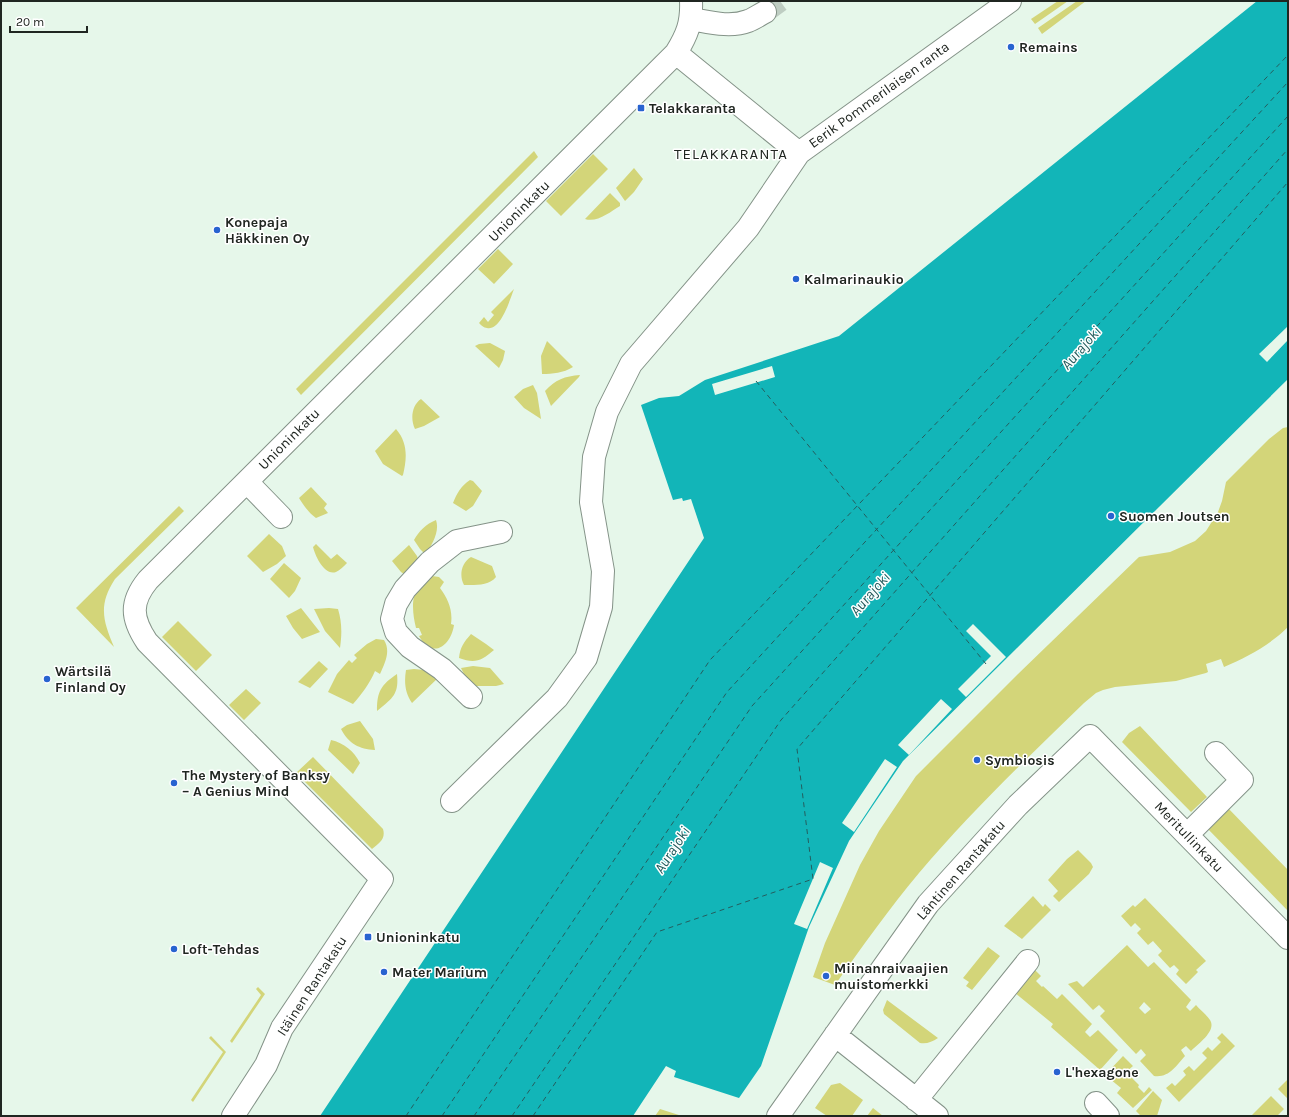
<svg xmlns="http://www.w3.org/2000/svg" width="1289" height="1117" viewBox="0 0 1289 1117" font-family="Karla,sans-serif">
  <rect width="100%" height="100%" fill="#e6f7ea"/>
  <!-- green -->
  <path fill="#d3d579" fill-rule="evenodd" d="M1058,1H1068L1035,24L1031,19Z
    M1077,1H1086C1071,12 1057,23 1042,34L1038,28Z
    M534,151L538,157L301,395L296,389Z
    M593,154L608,169L561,216L546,201Z
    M634,168L643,179L634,192L625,201L616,188Z
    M610,193L620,203V206C610,212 597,223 585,219Z
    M498,249L513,264L494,284L478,269Z
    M514,289C510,299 501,331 487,328C484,328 481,325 479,323L484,317L488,322L494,315L491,312Z
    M547,341L573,367C563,373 553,374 542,374L541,356Z
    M490,343L505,351L503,360L499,368L475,346L479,344Z
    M580,375L579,377L551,406L545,391C555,380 565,376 580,375Z
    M533,385L537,393L541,419L524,408L514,397L523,389Z
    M421,399L440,417L424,426L415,429C410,419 412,405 421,399Z
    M1288,427V627C1270,645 1247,657 1224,667L1221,659L1206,664L1208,672L1206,673L1176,681L1115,687L1103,690L1096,693L1084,703C1027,758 970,813 919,873C889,909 862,947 835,985L813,977L825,943L860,865L879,831L916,776L1018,674L1139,557L1170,552L1195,541L1206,531L1218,512L1222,501L1226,482L1269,439L1283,428Z
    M396,429C408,443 407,458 403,475L402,476L383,464L375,451Z
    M470,480L473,481L482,491L473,506L466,511L453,503C457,493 461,486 470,480Z
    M311,487L327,504L324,508L328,513L316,518C309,513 304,506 299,498Z
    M179,506L184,511L115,579C98,605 103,621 114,647L76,608Z
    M436,520C440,531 432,546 425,554L420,549L414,540C419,531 426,524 436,520Z
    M269,534L282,546L286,556L277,564L263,572L247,556Z
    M316,544L331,559L337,554L347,563C344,566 340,570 336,572C324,576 315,555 313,547Z
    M409,545L417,556L419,562L407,576L401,572L392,561Z
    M471,557L492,566L496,577C489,586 475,585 464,585C459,576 461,563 471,557Z
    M284,563L301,578L295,591L289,598L270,579Z
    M432,576L439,577L444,582L440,588C448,599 453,610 451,624L454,625C451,646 432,660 419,636L422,635L419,628H416C411,608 410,585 432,576Z
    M301,608L320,632L302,639L293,628L286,616Z
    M329,608L338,609C342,622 342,634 340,648L325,631L314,609Z
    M178,621L212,655L196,671L162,637Z
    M471,634L486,644L494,650C481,661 475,664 459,658C460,647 464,642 471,634Z
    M376,639L384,640C391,651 385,663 380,674L375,671C370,683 362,694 353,704L328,692L337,674L349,660L352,663L357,658L354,655L367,644Z
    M319,661L328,669L310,688L298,682Z
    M473,666L490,668L504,684L496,686H471L466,678L461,668Z
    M414,669L424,670L439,677L412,703C405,693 404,682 406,670Z
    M397,674C399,694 393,698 377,711C377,691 381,685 397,674Z
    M246,689L261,703L244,720L229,705Z
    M360,721L373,739L375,750C359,749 349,744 341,729L347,725Z
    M1140,726L1207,797L1191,812L1122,742L1129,733Z
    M331,740C344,743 354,751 360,763L353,774L328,750Z
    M313,757L383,829C386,839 379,843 372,849L296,773Z
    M1227,807L1288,870V911L1205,826Z
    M1078,850L1091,863L1093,867L1089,874L1059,902L1053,896L1058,891L1048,880L1067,859Z
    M1033,896L1043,907L1045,904L1051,910L1022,939L1004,926Z
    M1145,898L1206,961L1196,970L1198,972L1186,984L1176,974L1179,970L1174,965L1170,968L1158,955L1162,951L1153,941L1148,945L1137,933L1141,929L1135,923L1131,927L1121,916L1133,905L1135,907Z
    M1127,945L1148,967L1154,962L1191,1000L1186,1007L1190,1011L1196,1005C1200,1010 1206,1014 1210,1020C1217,1031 1198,1044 1191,1051L1186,1046L1181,1050L1185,1056C1176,1066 1169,1078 1154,1076L1140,1061L1146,1055L1141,1049L1136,1054L1100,1016L1105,1011L1099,1005L1093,1010L1068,984L1077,981L1083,987ZM1144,1002L1151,1009L1145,1014L1139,1008Z
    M988,947L1000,956L972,990L966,986L969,982L963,978Z
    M1034,969L1041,976L1036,981L1042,987L1043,986L1057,999L1062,994L1092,1024L1085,1032L1090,1037L1098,1030L1118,1050L1100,1070L1051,1027L1053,1024L1015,993Z
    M258,987L265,994L232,1043L230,1041L261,995L256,989Z
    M887,1000L938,1038C932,1042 927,1044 920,1043L884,1014L883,1010Z
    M1222,1033L1235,1046L1179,1102L1166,1088L1172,1083L1175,1086L1186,1075L1183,1071L1189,1066L1194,1071L1207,1058L1202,1053L1208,1047L1212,1051L1221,1042L1217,1038Z
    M211,1036L226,1052L193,1102L191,1100L223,1052L209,1038Z
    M1123,1056L1133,1066L1126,1072L1139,1085L1138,1087L1144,1093L1149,1087L1152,1090L1133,1108L1117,1093L1121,1088L1105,1075Z
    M1288,1079V1099L1278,1089Z
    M840,1083L863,1100L852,1116H827L815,1108L831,1085Z
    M1153,1091L1162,1100L1157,1116H1141L1136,1111Z
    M1271,1096L1284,1109L1277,1116H1251Z
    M873,1108L883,1116H867Z
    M660,1109L682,1116H655Z"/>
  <!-- water -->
  <path fill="#12b5b8" d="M1257,1H1288V379L903,761L849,841L809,927L761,1066L739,1098L674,1077L676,1071L666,1066L633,1116H320L704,538L691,499L683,501L682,498L673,500L641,405L659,398L679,396L705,380L839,336Z"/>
  <!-- pier -->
  <path fill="#e6f7ea" d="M1288,326V340L1267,362L1259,354Z
    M772,366L775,377L715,395L712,384Z
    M973,624L1006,657L966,697L958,689L991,656L966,631Z
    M941,699L952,709L909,755L898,745Z
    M885,759L897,767L854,832L842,823Z
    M820,862L833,868L807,929L794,924Z"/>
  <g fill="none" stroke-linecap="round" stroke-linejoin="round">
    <!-- ferry -->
    <path stroke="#245d5e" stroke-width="1" stroke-dasharray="5 4" stroke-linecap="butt" d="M756,381L986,664
      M406,1116L710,660L1288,55
      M442,1116L727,692L1288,82
      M474,1116L752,706L1288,116
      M512,1116L781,720L1288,149
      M533,1116L657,932L813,879L797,749L1288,182"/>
    <!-- minor-tunnel -->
    <path stroke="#becdc2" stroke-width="22" stroke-dasharray="22 11" stroke-linecap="butt" d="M765,12L780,1"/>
    <!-- minor casing -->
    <g stroke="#849388" stroke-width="24">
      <path id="minor" d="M691,19C709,22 730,28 748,21C754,19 759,15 765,12
        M676,53L799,153
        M247,482L281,517
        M471,697L442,669L410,647L396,632L392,619L396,604L405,589L430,562L457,541L501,532
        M452,801L557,698L586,658L601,607L603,571L591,502L594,457L607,412L631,364L748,228L799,153L1010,1
        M1187,835L1242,780L1216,753
        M835,1035L937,1116
        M916,1100L1028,961
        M1096,1103L1108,1116
        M233,1116L266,1065L282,1028L382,879L147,642C131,618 130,602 148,580L676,53C687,35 692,23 691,1
        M778,1116L928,904L1018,805L1090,736L1288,938"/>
    </g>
    <!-- minor -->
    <use href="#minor" stroke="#fff" stroke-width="22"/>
  </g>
  <!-- markers -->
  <g fill="#2863d0" stroke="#fff" stroke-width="1.5">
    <circle cx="1011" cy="47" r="4"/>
    <rect x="637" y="104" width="8" height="8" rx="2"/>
    <circle cx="217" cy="230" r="4"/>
    <circle cx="796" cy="279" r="4"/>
    <circle cx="1111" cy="516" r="4"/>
    <circle cx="47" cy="679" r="4"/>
    <circle cx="977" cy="760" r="4"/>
    <circle cx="174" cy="783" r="4"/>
    <rect x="364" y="933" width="8" height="8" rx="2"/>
    <circle cx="174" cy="949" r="4"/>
    <circle cx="384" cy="972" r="4"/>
    <circle cx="826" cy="976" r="4"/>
    <circle cx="1057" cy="1072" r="4"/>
  </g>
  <g text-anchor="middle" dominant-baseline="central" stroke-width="3" stroke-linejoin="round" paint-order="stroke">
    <!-- poi labels -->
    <g font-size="14" font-weight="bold" fill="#202621" stroke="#fff" text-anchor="start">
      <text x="1019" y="47">Remains</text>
      <text x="649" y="108">Telakkaranta</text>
      <text x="225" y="222">Konepaja<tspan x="225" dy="16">Häkkinen Oy</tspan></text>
      <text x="804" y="279">Kalmarinaukio</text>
      <text x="1119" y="516">Suomen Joutsen</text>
      <text x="55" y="671">Wärtsilä<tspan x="55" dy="16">Finland Oy</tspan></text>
      <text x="985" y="760">Symbiosis</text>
      <text x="182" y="775">The Mystery of Banksy<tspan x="182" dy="16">– A Genius Mind</tspan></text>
      <text x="376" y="937">Unioninkatu</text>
      <text x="182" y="949">Loft-Tehdas</text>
      <text x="834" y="968">Miinanraivaajien<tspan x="834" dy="16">muistomerkki</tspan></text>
      <text x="392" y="972">Mater Marium</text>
      <text x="1065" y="1072">L'hexagone</text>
    </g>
    <!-- street labels -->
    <g font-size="14" fill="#202621" stroke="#fff">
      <text transform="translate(879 95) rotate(-36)">Eerik Pommerilaisen ranta</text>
      <text transform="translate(519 211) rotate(-45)">Unioninkatu</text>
      <text transform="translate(289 439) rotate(-45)">Unioninkatu</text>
      <text transform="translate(1189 837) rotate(46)">Meritullinkatu</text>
      <text transform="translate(961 870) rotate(-49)">Läntinen Rantakatu</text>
      <text transform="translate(312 986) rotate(-57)">Itäinen Rantakatu</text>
    </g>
    <!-- neighbourhood labels -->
    <g font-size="15" letter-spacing="1" fill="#202621" stroke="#fff">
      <text x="731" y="154">TELAKKARANTA</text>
    </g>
    <!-- water labels -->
    <g font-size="15" font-style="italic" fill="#245d5e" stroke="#fff">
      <text transform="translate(1081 348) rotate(-49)">Aurajoki</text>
      <text transform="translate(870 594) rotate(-49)">Aurajoki</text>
      <text transform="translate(672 850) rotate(-57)">Aurajoki</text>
    </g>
  </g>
  <!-- border -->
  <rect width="1289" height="1117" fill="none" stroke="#202621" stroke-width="4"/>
  <!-- scale -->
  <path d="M10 26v6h77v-6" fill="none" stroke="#202621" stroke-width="2"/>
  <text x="16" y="26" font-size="12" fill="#202621" stroke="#ffffff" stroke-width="3" paint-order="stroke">20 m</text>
</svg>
